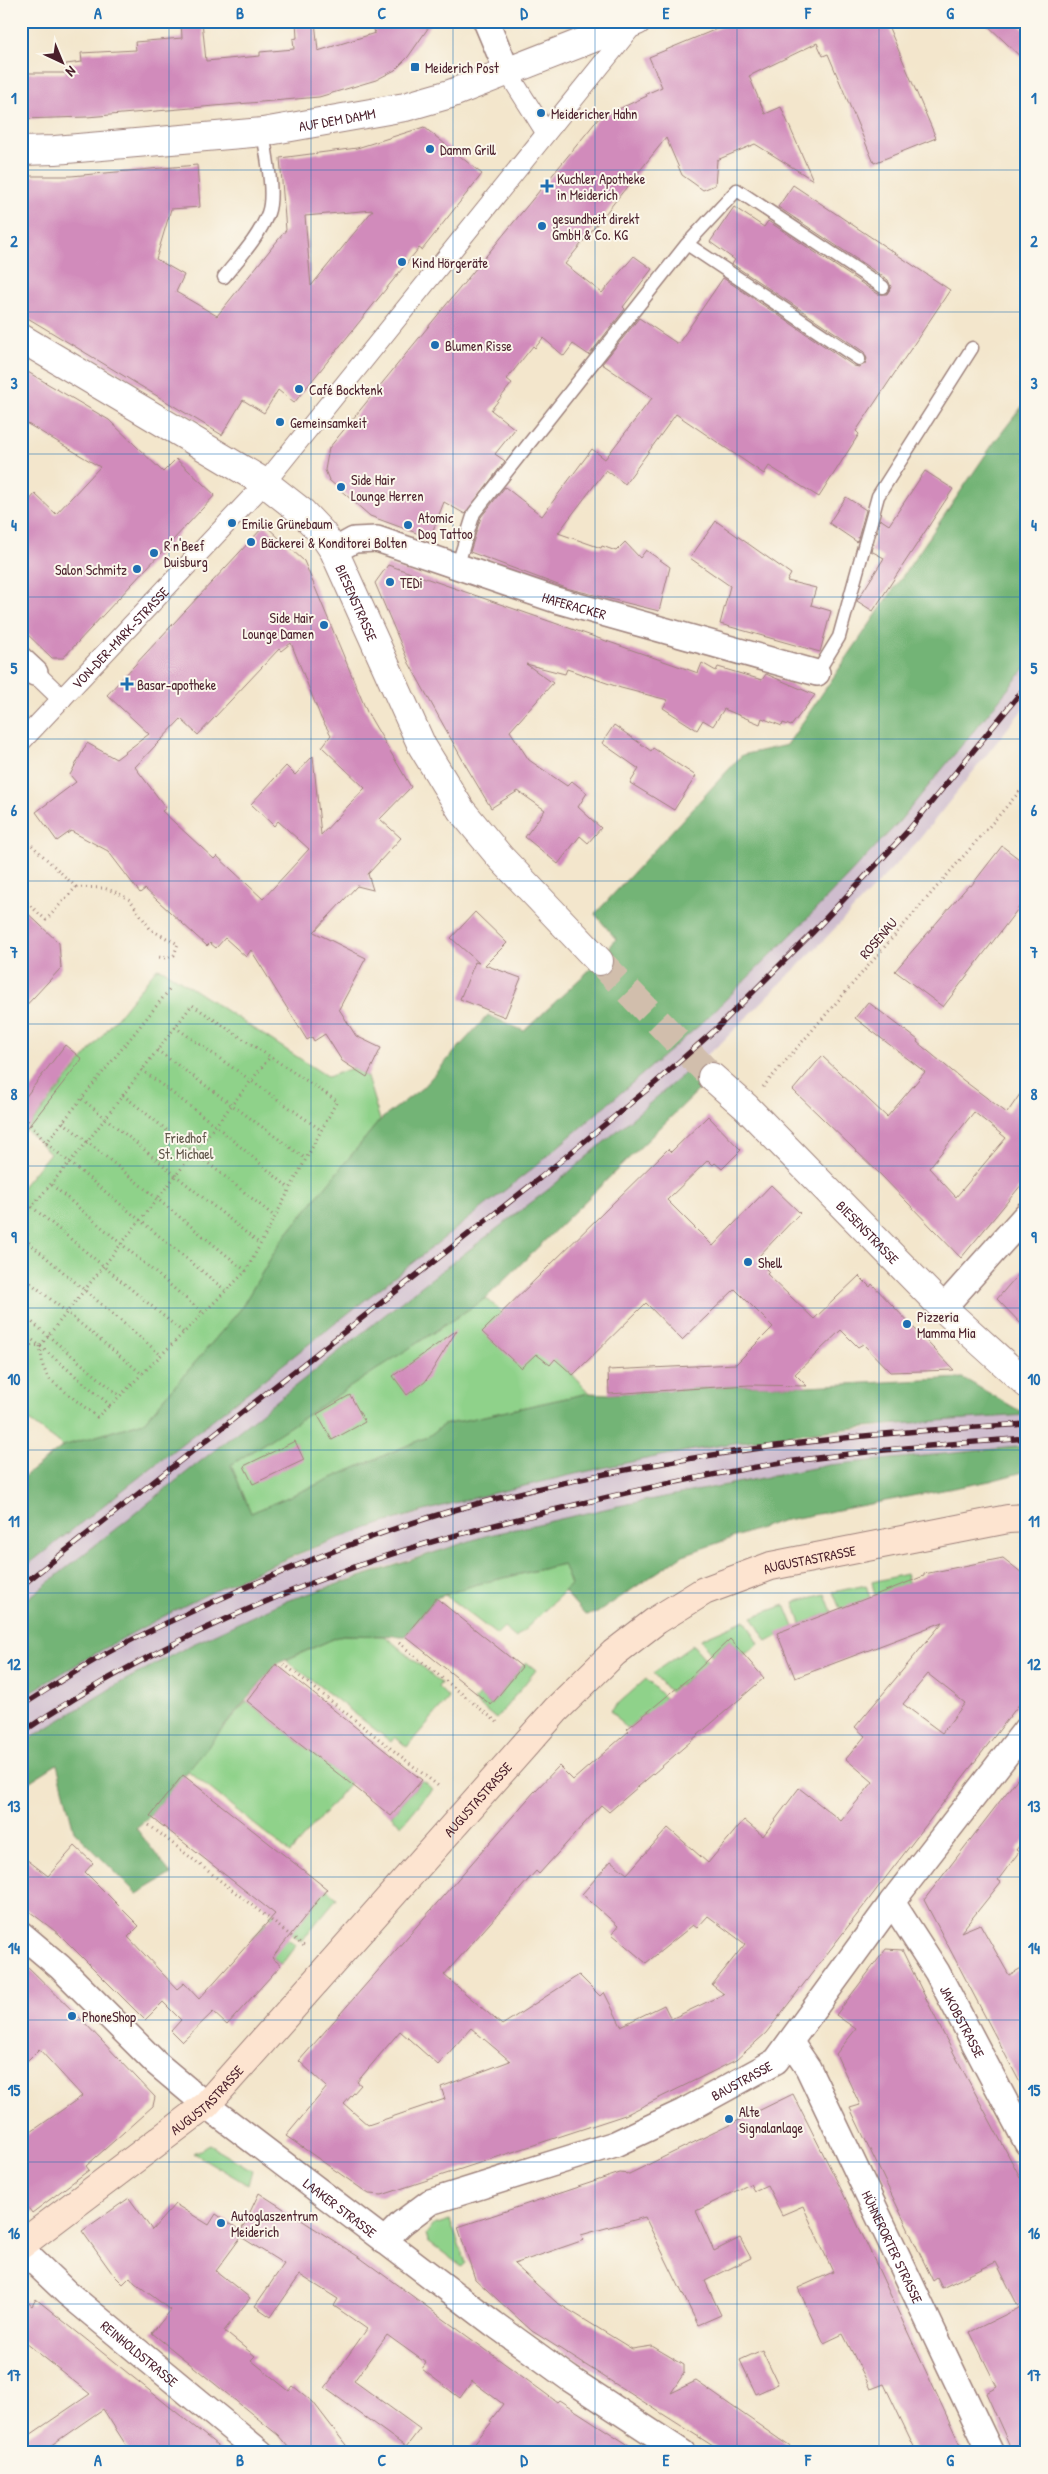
<svg xmlns="http://www.w3.org/2000/svg" width="1048" height="2474" viewBox="0 0 1048 2474" font-family="'Patrick Hand',sans-serif">
  <rect width="100%" height="100%" fill="#fbf7ec"/>
  <filter id="ink" filterUnits="userSpaceOnUse"><feTurbulence type="fractalNoise" baseFrequency=".02" numOctaves="2"/><feDisplacementMap in="SourceGraphic" scale="10" xChannelSelector="R" yChannelSelector="G"/><feConvolveMatrix kernelMatrix="1 2 1 2 8 2 1 2 1" color-interpolation-filters="sRGB"/></filter>
  <filter id="wash" filterUnits="userSpaceOnUse"><feTurbulence type="fractalNoise" baseFrequency=".0096" numOctaves="4" result="noise"/><feDisplacementMap in="SourceGraphic" scale="20" xChannelSelector="R" yChannelSelector="G"/><feGaussianBlur stdDeviation="1.12" result="paint"/><feColorMatrix in="noise" values="0 0 0 0 0 0 0 0 0 0 0 0 0 0 0 0 0 1.4 0 .05"/><feComposite in="paint" operator="in"/></filter>
  <g filter="url(#wash)">
    <rect width="100%" height="100%" fill="#f3e6cc"/>
    <!-- industrial -->
    <path fill="#cfbdce" d="M1027,666V704L918,841L823,941L722,1042L549,1189L411,1294L21,1604V1570L532,1169L702,1023L801,925L898,823Z
      M1027,1415V1446L829,1465L717,1486L485,1536L382,1568L283,1602L191,1645L118,1684L21,1744V1698L89,1656L174,1610L261,1570L358,1531L471,1498L603,1467L706,1447L924,1422Z"/>
    <!-- green -->
    <path fill="#8fd28a" stroke="#6c785a" d="M157,968L164,970L328,1077L352,1068L367,1077L380,1120L281,1241L240,1310L144,1422L63,1446L21,1415V1188L50,1153L26,1130Z
      M486,1298L573,1375L589,1393L443,1425L429,1436L251,1513L231,1465Z
      M564,1564L571,1585L516,1638L504,1628L497,1635L445,1595L474,1585Z
      M906,1574L909,1585L875,1596L872,1582Z
      M866,1585L870,1598L840,1609L833,1592Z
      M825,1594L832,1612L801,1624L794,1602Z
      M785,1605L794,1627L767,1642L752,1617Z
      M745,1620L759,1644L744,1655L730,1639L712,1656L701,1639Z
      M342,1635L385,1636L441,1683L438,1687L449,1698L407,1747L395,1737L391,1742L286,1660Z
      M693,1645L709,1663L670,1692L653,1673Z
      M526,1662L536,1670L496,1719L474,1701L479,1695L491,1705Z
      M646,1679L667,1700L648,1715L645,1713L627,1729L611,1710Z
      M247,1701L350,1783L290,1853L187,1770Z
      M422,1780L432,1789L402,1825L391,1816Z
      M327,1889L337,1898L301,1941L270,1916L273,1913L294,1930Z
      M266,1922L296,1945L281,1965L252,1940Z
      M210,2145L252,2170L248,2185L194,2153Z
      M450,2220L466,2263L462,2267L428,2241L426,2234L434,2225Z"/>
    <!-- forest -->
    <path fill="#73b476" stroke="#5e6a50" d="M1027,400V666L898,823L801,925L702,1023L532,1169L21,1570V1479L63,1446L144,1422L240,1310L281,1241L380,1120L422,1088L488,1015L524,1031L599,961L616,939L595,914L742,755L787,745L993,444Z
      M698,1062L712,1077L486,1298L231,1465L251,1513L429,1436L443,1425L589,1393L609,1394L749,1385L807,1386L963,1378L1027,1415C919,1422 811,1429 705,1448C647,1458 590,1470 533,1484C475,1497 416,1512 359,1531C240,1572 128,1632 21,1698V1604L411,1294L549,1189Z
      M1027,1446V1471L990,1481L781,1521L683,1555L597,1613L585,1615L564,1591L571,1585L563,1564L474,1585L436,1598L405,1636L342,1635L276,1664L150,1816L136,1828L171,1874L137,1894L74,1831L57,1764L21,1787V1744L118,1684L191,1645L283,1602L485,1536L618,1506L829,1465Z"/>
    <g id="blocks">
      <!-- building -->
      <path fill="#d18bbb" fill-rule="evenodd" d="M181,21H202L206,61L260,56V52L294,49L293,39L297,38L296,21H315L318,51L375,33L371,21H433L408,57L395,70L376,80L319,97L87,117L21,119V73H65L66,64L82,62L81,53L136,50L135,42L182,38Z
        M736,21H886L936,138L874,163L828,54L823,56L817,43L749,76L765,114L781,107L813,180L755,144L717,160L715,185L703,190L682,175L666,138L565,264L602,293L634,256L652,269L623,307L625,309L589,355L573,344L564,356L543,338L535,348L533,346L507,379L512,383L491,410L515,429L495,454L505,461L465,514L444,502L430,538L370,516L329,480L325,470L329,448L599,118L647,96L646,94L662,87L649,57Z
        M983,21H1015L1027,32V63Z
        M424,127L482,174L422,250L419,248L294,403L278,390L264,413L243,400L222,435L21,314V176H71L197,165L200,207L171,209L156,259L184,275L176,292L217,316L286,230L280,158L357,148ZM373,210L311,286L305,216Z
        M793,185L950,290L856,431L859,434L819,497L769,466L764,474L676,414L625,484L606,470L558,533L601,548L602,546L616,551L625,542L640,558L646,550L670,567L659,611L566,588L470,552L481,517L505,487L542,516L592,449L605,459L652,398L602,364L639,318L678,344L723,278L854,366L859,367L865,364L867,359L864,352L732,264L735,260L710,242L734,207L764,227L768,221L878,294H887L891,287L888,280L778,207Z
        M21,368L109,420L163,472L176,459L215,495L63,658H52L21,628V510L35,494L56,514L100,467L21,420Z
        M925,471L953,489L873,611L857,601L884,558L871,551L880,519L889,525Z
        M846,497L866,510L857,542L829,523Z
        M716,521L791,574L787,581L816,588L811,605L831,611L820,652L720,624L730,586L690,558Z
        M265,525L304,561L367,712L411,787L380,819L401,838L368,874L373,890L357,886L314,932L366,958L339,1009L356,1036L381,1048L367,1077L342,1061L325,1034L314,1041L312,1037L307,1040L251,950L246,957L225,938L216,948L210,943L207,946L145,889L140,893L108,851L71,831L57,841L36,812L76,782L70,775L87,743L116,759L149,734L107,695ZM291,643L321,718L331,735L322,747L365,788L321,835L313,756L295,775L286,766L251,804L274,826L278,821L309,849L263,899L217,856L214,859L162,811L166,808L135,767L181,719L198,735L279,649L281,651Z
        M388,565L698,673L702,663L716,671L718,667L762,680L766,674L815,695L791,726L783,723L782,726L762,718L760,724L724,709L713,726L703,720L697,730L663,708L668,700L621,688L567,669L565,674L526,664L553,683L510,731L529,760L567,786L572,781L587,793L578,807L601,828L588,843L580,836L558,864L525,837L545,810L518,791L491,808L466,766L409,663L375,583Z
        M614,725L651,751L653,748L696,776L674,810L630,783L639,769L602,743Z
        M1002,846L1027,865V897L943,1007L895,971L969,885L971,886Z
        M21,907L59,943L61,968L21,1011Z
        M475,912L507,943L485,965L521,978L505,1017L460,999L475,962L479,963L451,938Z
        M868,1002L918,1040L917,1042L963,1080L1007,1113L1027,1084V1178L961,1258L881,1175L793,1090L822,1056L887,1117L925,1072L855,1018ZM974,1112L1006,1138L956,1197L929,1168Z
        M65,1045L82,1059L21,1136V1103Z
        M708,1116L741,1150L722,1169L715,1163L713,1165L708,1160L667,1200L713,1246L771,1185L800,1213L756,1259L769,1272L767,1274L814,1319L859,1276L870,1287L872,1284L954,1370L890,1372L863,1344L858,1347L841,1330L795,1374L807,1386L749,1385L609,1394L608,1370L736,1364L773,1327L735,1289L682,1340L646,1303L573,1375L555,1359L550,1365L536,1354L521,1368L482,1332L668,1149L671,1152Z
        M1027,1264V1330L997,1299Z
        M457,1330L425,1382L407,1395L393,1376Z
        M350,1395L365,1422L332,1440L317,1414Z
        M295,1441L304,1460L253,1484L244,1466Z
        M1003,1558L1027,1577V1694L766,2033L736,2060L625,2115L382,2195L369,2194L286,2136L327,2087L299,2061L534,1792L559,1766L573,1780L629,1731L627,1729L689,1678L730,1639L764,1678L609,1812L601,1805L539,1874L536,1871L444,1975L502,2025L579,1975L600,1996L604,1992L621,2026L664,2005L671,2019L724,1994L712,1985L745,1944L708,1916L697,1928L693,1925L646,1963L612,1934L618,1926L582,1894L611,1861L627,1874L668,1828L708,1863L744,1820L763,1836L799,1788L841,1821L873,1782L846,1759L865,1736L855,1727L943,1622L795,1678L777,1633L924,1576V1574ZM928,1674L965,1703L942,1733L903,1704ZM471,2028L510,2061L441,2087L445,2099L368,2125L344,2104L361,2085L357,2082L400,2031L438,2065Z
        M436,1598L522,1667L491,1705L405,1636Z
        M276,1664L422,1780L391,1816L247,1701Z
        M1027,1766V1836L1016,1850L1019,1852L998,1880L1001,1882L961,1932L980,1924L1009,1975L1027,1965V2096L924,1900Z
        M183,1775L327,1889L272,1958L281,1965L227,2025L213,2012L182,2042L171,2031L181,2020L163,2002L145,2020L59,1934L21,1905V1855L48,1876L75,1846L93,1863L85,1872L139,1926L128,1937L177,1989L184,1983L199,1999L275,1914L150,1816Z
        M886,1949L902,1950L943,2033L1027,2190V2453H1013L986,2393L997,2387L970,2332L1019,2308L996,2262L942,2288L937,2278L933,2281L850,2108L860,2105L836,2054L856,2029L836,2015Z
        M21,1960L83,2021L155,2097L153,2106L86,2166L89,2170L32,2213L21,2198V2139L82,2096L39,2049L21,2067Z
        M793,2094L842,2191L964,2453H917L884,2384L871,2389L843,2334L824,2343L798,2288L833,2272L803,2206L782,2215L767,2185L754,2191L750,2184L696,2211L714,2251L740,2238L751,2258L705,2281L721,2315L698,2325L645,2217L581,2235L584,2240L514,2264L556,2302L632,2349L652,2346L684,2365V2373L671,2393L696,2381L799,2453H724L532,2331L475,2279L458,2227L620,2173L629,2174Z
        M259,2193L359,2257L557,2402L559,2400L641,2453H466L492,2422L490,2421L503,2404L472,2381L460,2398L422,2369L426,2363L387,2335L354,2381L420,2429L406,2447L325,2388L367,2329L334,2306L338,2299L300,2275L271,2317L255,2306L284,2264L241,2237L216,2271L250,2298L224,2331L255,2356L251,2360L289,2391L293,2386L313,2402L352,2453H293L278,2435L152,2333L171,2310L135,2283L130,2277L123,2284L112,2273L82,2231L129,2198L152,2230L175,2204L209,2225L216,2214L241,2231Z
        M21,2297L32,2306L36,2299L227,2453H131L103,2409L40,2453H21V2441L90,2394L21,2339Z
        M762,2350L778,2384L756,2394L740,2360Z"/>
    </g>
  </g>
  <g filter="url(#ink)">
    <use href="#blocks" fill-opacity="0" stroke="#9e827c" stroke-width="1"/>
    <g fill="none" stroke-linecap="round" stroke-linejoin="round">
      <!-- tertiary-tunnel -->
      <path stroke="#d1beac" stroke-width="28" stroke-dasharray="28 14" stroke-linecap="butt" d="M599,961L712,1077"/>
      <!-- service casing -->
      <g stroke="#9e827c" stroke-width="15">
        <path id="service" d="M687,244L859,359
          M224,277C240,257 259,237 268,213C275,194 266,153 263,132
          M457,567L474,513L687,244L737,190L883,287
          M817,673L839,637L878,496L972,348"/>
      </g>
      <!-- pedestrian casing -->
      <g stroke="#9e827c" stroke-width="21">
        <g id="pedestrian">
          <path d="M507,71L546,133"/>
          <path d="M35,673L62,699"/>
          <path id="s1" d="M21,742L265,483L635,23"/>
        </g>
      </g>
      <!-- minor casing -->
      <g stroke="#9e827c" stroke-width="28">
        <g id="minor">
          <path d="M486,21L507,71"/>
          <path id="s2" d="M334,551L354,540L377,539L556,600L817,673"/>
          <path d="M21,660L35,673"/>
          <path d="M943,1308L1027,1214"/>
          <path id="s3" d="M892,1902L937,1972L1027,2143"/>
          <path id="s4" d="M21,1934L60,1967L156,2063L206,2105L494,2324L570,2379L683,2453"/>
          <path id="s5" d="M791,2043L808,2068L991,2453"/>
          <path id="s6" d="M384,2241L402,2223L430,2202L615,2144L683,2112L776,2061L892,1902L1027,1728"/>
          <path id="s7" d="M21,2249L66,2292L261,2453"/>
        </g>
      </g>
      <!-- tertiary casing -->
      <g stroke="#9e827c" stroke-width="30">
        <g id="tertiary">
          <path id="s8" d="M21,151L55,150L263,132L405,107L450,94L637,21"/>
          <path id="s9" d="M21,338L265,483L302,512L322,533L334,551L422,746L461,810L500,857L599,961"/>
          <path id="s10" d="M712,1077L746,1107L943,1308L1027,1384"/>
        </g>
      </g>
      <!-- secondary casing -->
      <g stroke="#9e827c" stroke-width="30">
        <g id="secondary">
          <path id="s11" d="M21,2245L206,2105L556,1710L614,1653L657,1620L704,1591L771,1566L1008,1519L1027,1518"/>
        </g>
      </g>
      <!-- path -->
      <path stroke="#9e827c" stroke-width="3" stroke-dasharray="1 4" stroke-linecap="butt" d="M21,835L76,887L46,920L21,897
        M76,887L104,888L118,893L130,900L151,930L178,944L174,955L167,958L158,957
        M175,1027L321,1130
        M157,1050L306,1159
        M142,1070L216,1126L289,1188
        M763,1087L1027,783
        M123,1095L274,1216
        M82,1099L260,1244
        M21,1113L46,1143L225,1290
        M63,1122L246,1271
        M46,1143L170,989
        M52,1185L203,1313
        M32,1207L184,1333
        M21,1219L87,1142L192,1005L337,1101L246,1271L142,1374L21,1275
        M21,1236L161,1355
        M21,1313L120,1396L142,1374
        M21,1331L40,1346L270,1057
        M21,1345L40,1346L110,1405L120,1396
        M40,1346L43,1366L48,1378L97,1417L110,1405
        M399,1643L498,1723
        M284,1664L441,1788
        M149,1825L304,1946"/>
      <!-- service -->
      <use href="#service" stroke="#fff" stroke-width="12"/>
      <!-- pedestrian -->
      <use href="#pedestrian" stroke="#fff" stroke-width="19"/>
      <!-- minor -->
      <use href="#minor" stroke="#fff" stroke-width="25"/>
      <!-- tertiary -->
      <use href="#tertiary" stroke="#fff" stroke-width="28"/>
      <!-- secondary -->
      <use href="#secondary" stroke="#fde4d0" stroke-width="28"/>
      <!-- rail casing -->
      <g stroke="#4a1f2b" stroke-width="5.5">
        <path id="rail" d="M21,1586L540,1178L655,1083L716,1029L812,933L907,832L1027,685
          M21,1706C45,1691 69,1675 93,1661C134,1637 179,1617 222,1598C304,1561 389,1527 476,1504C656,1456 841,1433 1027,1424
          M21,1733C129,1659 251,1603 374,1560C433,1540 494,1525 554,1510C643,1488 734,1468 825,1457C892,1448 959,1443 1027,1438"/>
      </g>
      <!-- rail -->
      <use href="#rail" stroke="#fbf7ec" stroke-width="4" stroke-dasharray="11" stroke-linecap="butt"/>
    </g>
  </g>
  <!-- grid -->
  <path fill="none" stroke="#1f6fb2" stroke-width="1" stroke-opacity="0.55" d="M169,21V2453M311,21V2453M453,21V2453M595,21V2453M737,21V2453M879,21V2453M21,170H1027M21,312H1027M21,454H1027M21,597H1027M21,739H1027M21,881H1027M21,1024H1027M21,1166H1027M21,1308H1027M21,1450H1027M21,1593H1027M21,1735H1027M21,1877H1027M21,2020H1027M21,2162H1027M21,2304H1027"/>
  <!-- markers -->
  <g fill="#1f6fb2" stroke="#fbf7ec" stroke-width="2">
    <rect x="410" y="62" width="10" height="10" rx="2.5"/>
    <circle cx="541" cy="113" r="5"/>
    <circle cx="430" cy="149" r="5"/>
    <path d="M544.5 178.5h5v5h5v5h-5v5h-5v-5h-5v-5h5z"/>
    <circle cx="542" cy="226" r="5"/>
    <circle cx="402" cy="262" r="5"/>
    <circle cx="435" cy="345" r="5"/>
    <circle cx="299" cy="389" r="5"/>
    <circle cx="280" cy="422" r="5"/>
    <circle cx="341" cy="487" r="5"/>
    <circle cx="232" cy="523" r="5"/>
    <circle cx="408" cy="525" r="5"/>
    <circle cx="251" cy="542" r="5"/>
    <circle cx="154" cy="553" r="5"/>
    <circle cx="137" cy="569" r="5"/>
    <circle cx="390" cy="582" r="5"/>
    <circle cx="324" cy="625" r="5"/>
    <path d="M124.5 676.5h5v5h5v5h-5v5h-5v-5h-5v-5h5z"/>
    <circle cx="748" cy="1262" r="5"/>
    <circle cx="907" cy="1324" r="5"/>
    <circle cx="72" cy="2016" r="5"/>
    <circle cx="729" cy="2119" r="5"/>
    <circle cx="221" cy="2223" r="5"/>
  </g>
  <g text-anchor="middle" dominant-baseline="central" stroke-width="4" stroke-linejoin="round" paint-order="stroke">
    <!-- poi labels -->
    <g font-size="14" fill="#4a1f2b" stroke="#fbf7ec" text-anchor="start">
      <text x="425" y="67">Meiderich Post</text>
      <text x="551" y="113">Meidericher Hahn</text>
      <text x="440" y="149">Damm Grill</text>
      <text x="557" y="178">Kuchler Apotheke<tspan x="557" dy="16">in Meiderich</tspan></text>
      <text x="552" y="218">gesundheit direkt<tspan x="552" dy="16">GmbH &amp; Co. KG</tspan></text>
      <text x="412" y="262">Kind Hörgeräte</text>
      <text x="445" y="345">Blumen Risse</text>
      <text x="309" y="389">Café Bocktenk</text>
      <text x="290" y="422">Gemeinsamkeit</text>
      <text x="351" y="479">Side Hair<tspan x="351" dy="16">Lounge Herren</tspan></text>
      <text x="418" y="517">Atomic<tspan x="418" dy="16">Dog Tattoo</tspan></text>
      <text x="242" y="523">Emilie Grünebaum</text>
      <text x="261" y="542">Bäckerei &amp; Konditorei Bolten</text>
      <text x="164" y="545">R'n'Beef<tspan x="164" dy="16">Duisburg</tspan></text>
      <text x="127" y="569" text-anchor="end">Salon Schmitz</text>
      <text x="400" y="582">TEDi</text>
      <text x="314" y="617" text-anchor="end">Side Hair<tspan x="314" dy="16">Lounge Damen</tspan></text>
      <text x="137" y="684">Basar-apotheke</text>
      <text x="758" y="1262">Shell</text>
      <text x="917" y="1316">Pizzeria<tspan x="917" dy="16">Mamma Mia</tspan></text>
      <text x="82" y="2016">PhoneShop</text>
      <text x="739" y="2111">Alte<tspan x="739" dy="16">Signalanlage</tspan></text>
      <text x="231" y="2215">Autoglaszentrum<tspan x="231" dy="16">Meiderich</tspan></text>
    </g>
    <!-- street labels -->
    <g font-size="14" fill="#4a1f2b" stroke="#fbf7ec">
      <text stroke="none"><textPath href="#s8" startOffset="318">AUF DEM DAMM</textPath></text>
      <text stroke="none"><textPath href="#s9" startOffset="438">BIESENSTRASSE</textPath></text>
      <text stroke="none"><textPath href="#s2" startOffset="254">HAFERACKER</textPath></text>
      <text stroke="none"><textPath href="#s1" startOffset="144">VON-DER-MARK-STRASSE</textPath></text>
      <text transform="translate(878 938) rotate(-49)">ROSENAU</text>
      <text stroke="none"><textPath href="#s10" startOffset="220">BIESENSTRASSE</textPath></text>
      <text stroke="none"><textPath href="#s11" startOffset="1061">AUGUSTASTRASSE</textPath></text>
      <text stroke="none"><textPath href="#s11" startOffset="641">AUGUSTASTRASSE</textPath></text>
      <text stroke="none"><textPath href="#s3" startOffset="139">JAKOBSTRASSE</textPath></text>
      <text stroke="none"><textPath href="#s6" startOffset="396">BAUSTRASSE</textPath></text>
      <text stroke="none"><textPath href="#s11" startOffset="236">AUGUSTASTRASSE</textPath></text>
      <text stroke="none"><textPath href="#s4" startOffset="421">LAAKER STRASSE</textPath></text>
      <text stroke="none"><textPath href="#s5" startOffset="228">HÜHNERORTER STRASSE</textPath></text>
      <text stroke="none"><textPath href="#s7" startOffset="158">REINHOLDSTRASSE</textPath></text>
    </g>
    <!-- park labels -->
    <g font-size="14" fill="#5f5548" stroke="#fbf7ec">
      <text x="186" y="1137">Friedhof<tspan x="186" dy="16">St. Michael</tspan></text>
    </g>
  </g>
  <!-- margin -->
  <rect width="1048" height="2474" fill="none" stroke="#fbf7ec" stroke-width="55"/>
  <!-- north arrow -->
  <g transform="translate(62 62) rotate(136)" stroke="#fbf7ec" stroke-width="4" paint-order="stroke">
  <path d="M0-4L9 19L0 12L-9 19Z" fill="#4a1f2b"/>
  <text y="-8" font-size="14" font-weight="bold" text-anchor="middle" fill="#4a1f2b">N</text>
  </g>
  <rect x="28" y="28" width="992" height="2418" fill="none" stroke="#1f6fb2" stroke-width="2"/>
  <g font-size="16" text-anchor="middle" font-weight="bold" fill="#1f6fb2">
    <text x="98" y="19">A</text>
    <text x="240" y="19">B</text>
    <text x="382" y="19">C</text>
    <text x="524" y="19">D</text>
    <text x="666" y="19">E</text>
    <text x="808" y="19">F</text>
    <text x="950" y="19">G</text>
    <text x="14" y="104">1</text>
    <text x="1034" y="104">1</text>
    <text x="14" y="247">2</text>
    <text x="1034" y="247">2</text>
    <text x="14" y="389">3</text>
    <text x="1034" y="389">3</text>
    <text x="14" y="531">4</text>
    <text x="1034" y="531">4</text>
    <text x="14" y="674">5</text>
    <text x="1034" y="674">5</text>
    <text x="14" y="816">6</text>
    <text x="1034" y="816">6</text>
    <text x="14" y="958">7</text>
    <text x="1034" y="958">7</text>
    <text x="14" y="1100">8</text>
    <text x="1034" y="1100">8</text>
    <text x="14" y="1243">9</text>
    <text x="1034" y="1243">9</text>
    <text x="14" y="1385">10</text>
    <text x="1034" y="1385">10</text>
    <text x="14" y="1527">11</text>
    <text x="1034" y="1527">11</text>
    <text x="14" y="1670">12</text>
    <text x="1034" y="1670">12</text>
    <text x="14" y="1812">13</text>
    <text x="1034" y="1812">13</text>
    <text x="14" y="1954">14</text>
    <text x="1034" y="1954">14</text>
    <text x="14" y="2096">15</text>
    <text x="1034" y="2096">15</text>
    <text x="14" y="2239">16</text>
    <text x="1034" y="2239">16</text>
    <text x="14" y="2381">17</text>
    <text x="1034" y="2381">17</text>
    <text x="98" y="2466">A</text>
    <text x="240" y="2466">B</text>
    <text x="382" y="2466">C</text>
    <text x="524" y="2466">D</text>
    <text x="666" y="2466">E</text>
    <text x="808" y="2466">F</text>
    <text x="950" y="2466">G</text>
  </g>
</svg>
